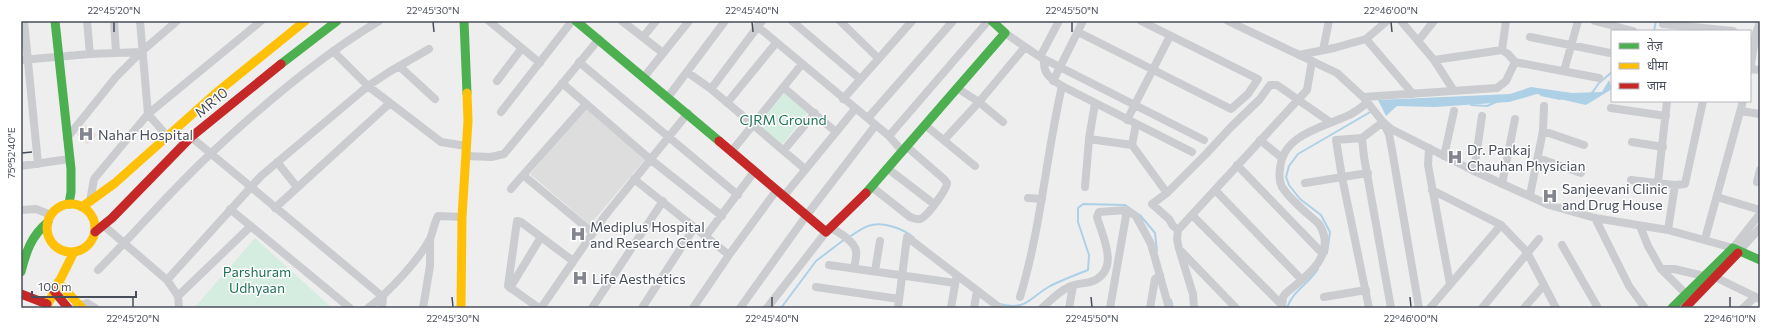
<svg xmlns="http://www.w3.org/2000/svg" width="1781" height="329" viewBox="0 0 1781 329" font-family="Commissioner,'Noto Sans Devanagari',sans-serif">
  <rect width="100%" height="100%" fill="#efeeee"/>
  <!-- education -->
  <path fill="#ddd" d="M585,108L645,159L590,225L530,174Z"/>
  <!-- medical -->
  <path fill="#eae1de" d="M85,124L97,135L87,145L76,134Z"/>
  <!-- green -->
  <path fill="#d5ece1" d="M785,92L809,111L781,146L757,126Z
    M255,238L332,308H194Z"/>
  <!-- water -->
  <path fill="#add0e6" d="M1609,80L1612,89L1586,105L1537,94L1509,102L1435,107L1397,106L1386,116L1378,100L1510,94L1531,87L1572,93L1602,92Z"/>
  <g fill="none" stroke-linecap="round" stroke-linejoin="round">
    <!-- stream -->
    <path stroke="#add0e6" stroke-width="2" d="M1654,31L1656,21
      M1592,93L1599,83L1612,72
      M1541,95L1560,99
      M1471,105L1487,106L1496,102
      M1140,215L1155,233L1157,251
      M849,237C856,233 864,226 872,225C885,222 904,229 914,238
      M1327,253L1330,232L1321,215L1300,199L1289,185L1286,177L1289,166L1298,154L1372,111
      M1171,300L1173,308
      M1000,304C1027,311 1029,298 1050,286C1062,280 1075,275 1088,270L1089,255L1078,222V208L1083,204L1125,205L1128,207
      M781,308L816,261L845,239
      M1287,308C1293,290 1308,285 1318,269"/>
    <!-- street -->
    <path stroke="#cacccf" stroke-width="8" d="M24,21L38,164
      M87,21L90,54
      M114,21L116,52
      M140,21L148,114L168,137
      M489,21L540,63
      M622,21L663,53
      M792,21L860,79
      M840,21L878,58
      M1059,21L1040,57L1204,140
      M1228,21L1337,73L1363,97L1383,122L1391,129L1474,171L1549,205L1595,218L1668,230L1733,248L1760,214
      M1387,21L1366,39L1413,94
      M1401,21L1434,60L1454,91
      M1506,21L1502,50L1508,54L1515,62
      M1595,21L1633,31
      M1663,24L1733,31
      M757,26L889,136L902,151
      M1078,32L1231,109L1248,94L1258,79L1141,21
      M1005,33L1040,57
      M643,37L656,21
      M1530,37L1610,53
      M1418,41L1434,21
      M1323,50L1329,21
      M333,51L368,86L441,142L466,146
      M1299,55L1334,48L1366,39
      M21,60L90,54L141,52
      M1044,60C1043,74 1051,79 1062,86L1192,152
      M1434,60L1502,50
      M579,62L738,195
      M399,66L435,99
      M1750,69L1760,70
      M1750,70L1756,33L1760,22
      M1564,71L1578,21
      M687,72L711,89L805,169
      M644,77L689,21
      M497,81L522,48
      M1053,81L1083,21
      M562,83L650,159L722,216
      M783,87L836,132
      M957,88L979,102L1003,122
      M711,89L762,21
      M668,97L725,21
      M1363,97L1497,88L1506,81L1515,62L1599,78
      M843,99L912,21
      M727,103L776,43
      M1611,108L1666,116
      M1741,111L1760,114
      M501,112L572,21
      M868,118L953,21
      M1127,120L1170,36
      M925,125L975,166
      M1543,131L1584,145
      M889,136L988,21
      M191,137L383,297
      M67,138L116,77L141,52L177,21
      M1362,138L1336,140L1342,177L1369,308
      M1089,139L1095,103
      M944,140L979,102L1025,47
      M1260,140L1282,158
      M1632,142L1663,147
      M1132,145L1136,124
      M1429,148L1428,165L1450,284
      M784,150L815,113
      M731,152L802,64
      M466,156L491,157L504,154L599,39
      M1444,156L1454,111
      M1538,158L1581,173
      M277,162L297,187
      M1237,165L1322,253
      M21,166L69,159
      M887,168L934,204
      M1474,171L1482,116
      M523,175L593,233
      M634,179L729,255
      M1631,180L1675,185L1685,184L1703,101
      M1658,182L1667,101
      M1757,182L1760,170
      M1305,183L1368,173
      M1502,184L1515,119
      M872,187L910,217C914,218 918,221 922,218C928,215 947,189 947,183L944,179L906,146
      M1085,187L1089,139L1132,145L1167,193
      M511,189L523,175L586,104
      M1215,190L1302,280
      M1432,190L1501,225L1527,252L1556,308
      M1530,195L1543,131L1544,106
      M783,197L855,109
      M1717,197L1760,210
      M1028,198L1042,199
      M90,201L94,179L148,114L261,21
      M275,208L390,103
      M230,209L350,308
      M21,210L36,209L51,215
      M1192,215L1282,305
      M1595,218L1629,286L1645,308
      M103,225L167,280L178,296L179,308
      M1640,226L1648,246L1661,269L1686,294
      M830,228C838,231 855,242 856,251C857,256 855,263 854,268
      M1178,230L1173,226L1169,219L1152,204L1167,193L1206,154L1231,127L1260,99L1270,85H1277L1330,122
      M1668,230L1675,185
      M705,237L754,172
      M1705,239L1743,101
      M1562,245L1598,308
      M1739,251L1760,228
      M1180,252L1193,294L1194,308
      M829,265L955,283
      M1661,269H1674L1704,276
      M98,270C134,234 168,194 205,159C257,110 317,58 379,21
      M875,271L880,241
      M1715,277L1760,299
      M167,280L261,176L368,86L389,72L429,49
      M816,287L899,299
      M510,288L541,237
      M178,296L251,226
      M1020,297C1041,228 1046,156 1062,86
      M1324,297L1366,290
      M74,308L87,303L95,308
      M368,308C388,293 418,261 430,239C433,232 434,223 438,216L462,217
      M382,308L383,297
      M423,308L430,266V239
      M539,308L508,286L517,221L521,222L573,261
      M541,308L604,217L688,113
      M592,308L663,201
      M642,308L694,228
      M693,308L729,255L776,191
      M740,308L806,216L875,126
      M767,308L826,232
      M898,308L907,237L1000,308
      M951,308L956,279
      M974,308L977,291
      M1042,308C1050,301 1059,291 1069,287C1076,283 1085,284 1093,281C1120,269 1103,238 1097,217L1099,212L1127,210L1136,216L1151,244L1169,308
      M1069,308L1073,286
      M1110,308L1127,210
      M1150,308L1155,279L1160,275
      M1236,308L1179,249L1177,239L1178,230L1307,90L1312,61
      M1282,308L1283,297L1286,293C1307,276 1338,254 1319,224C1307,213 1291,201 1282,187C1279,181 1279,175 1280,169C1282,134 1325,127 1349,115C1356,112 1361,107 1367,103
      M1391,308L1364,157L1362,138L1383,122L1389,134L1392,150L1419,308
      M1430,308L1501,225
      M1482,308L1539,239
      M1524,308L1544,285
      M1743,308L1755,297"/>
    <!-- fast -->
    <path stroke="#4caf50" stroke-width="9" d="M55,21L71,169V192L69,204
      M464,21L467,93
      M576,21L719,141
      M281,64L337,21
      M866,193L1005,33L992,21
      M21,272C26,252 31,236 48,222
      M1672,308L1733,248L1760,260"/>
    <!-- slow -->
    <path stroke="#ffc107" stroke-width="9" d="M47 228a24 24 0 1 1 48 0a24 24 0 1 1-48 0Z
      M82,207L115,183L216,93L305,21
      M58,282L82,308
      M46,308L74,252
      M461,308L462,217L468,121L467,93"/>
    <!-- jam -->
    <path stroke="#c62828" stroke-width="9" d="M719,141L826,232L866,193
      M95,232L112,218L191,137L281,64
      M54,291L68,308
      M21,294L47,304
      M1685,308L1738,253"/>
  </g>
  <!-- ticks -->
  <path fill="none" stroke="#474d59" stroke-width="1.5" d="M114,22V32M433,22L434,32M752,22L753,32M1072,22V32M1391,22L1392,32M22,153L32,152M133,297V307M452,297L453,307M772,297V307M1091,297L1092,307M1410,297L1411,307M1730,297V307"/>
  <!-- icons -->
  <defs>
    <g id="hospital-bare" transform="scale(1.2)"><path d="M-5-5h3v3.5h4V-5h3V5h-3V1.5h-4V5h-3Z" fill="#82858d" stroke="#fff" stroke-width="2.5" paint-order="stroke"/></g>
  </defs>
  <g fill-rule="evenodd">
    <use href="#hospital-bare" x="86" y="134"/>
    <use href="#hospital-bare" x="1455" y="157"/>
    <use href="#hospital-bare" x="1550" y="196"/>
    <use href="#hospital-bare" x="578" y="234"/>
    <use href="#hospital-bare" x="580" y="278"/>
  </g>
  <g text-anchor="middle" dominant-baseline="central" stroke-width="3" stroke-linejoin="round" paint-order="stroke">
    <!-- street labels -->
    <g font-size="14" fill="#474d59" stroke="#fff">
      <text transform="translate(211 102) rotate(-40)">MR10</text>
    </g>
    <!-- park labels -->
    <g font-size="14" fill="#207258" stroke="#fff">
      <text x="783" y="119">CJRM Ground</text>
      <text x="257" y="271">Parshuram<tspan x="257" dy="16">Udhyaan</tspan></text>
    </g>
    <!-- poi labels -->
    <g font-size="14" fill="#474d59" stroke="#fff" text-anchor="start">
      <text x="98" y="134">Nahar Hospital</text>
      <text x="1467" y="149">Dr. Pankaj<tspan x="1467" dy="16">Chauhan Physician</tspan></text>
      <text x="1562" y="188">Sanjeevani Clinic<tspan x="1562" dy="16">and Drug House</tspan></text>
      <text x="590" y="226">Mediplus Hospital<tspan x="590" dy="16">and Research Centre</tspan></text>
      <text x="592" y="278">Life Aesthetics</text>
    </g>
  </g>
  <!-- border -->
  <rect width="1781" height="329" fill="none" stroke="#ffffff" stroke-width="44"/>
  <!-- legend -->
  <rect x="1611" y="30" width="140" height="72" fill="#ffffff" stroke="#b5b8bd"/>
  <rect x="1619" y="43" width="20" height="6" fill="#4caf50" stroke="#b5b8bd"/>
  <text x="1647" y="50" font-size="12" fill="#474d59">तेज़</text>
  <rect x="1619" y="63" width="20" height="6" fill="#ffc107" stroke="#b5b8bd"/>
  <text x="1647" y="70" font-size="12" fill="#474d59">धीमा</text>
  <rect x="1619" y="83" width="20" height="6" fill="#c62828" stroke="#b5b8bd"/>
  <text x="1647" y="90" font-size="12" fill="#474d59">जाम</text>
  <!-- scale -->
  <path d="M32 291v6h104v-6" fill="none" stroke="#474d59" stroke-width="2"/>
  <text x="38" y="291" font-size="12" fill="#474d59" stroke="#ffffff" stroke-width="3" paint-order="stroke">100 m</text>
  <rect x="22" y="22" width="1737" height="285" fill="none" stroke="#474d59" stroke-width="1.5"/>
  <g font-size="10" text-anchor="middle" fill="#474d59">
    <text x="114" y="14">22°45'20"N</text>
    <text x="433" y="14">22°45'30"N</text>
    <text x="752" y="14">22°45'40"N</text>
    <text x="1072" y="14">22°45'50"N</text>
    <text x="1391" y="14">22°46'00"N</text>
    <text transform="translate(11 153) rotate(-90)" y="4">75°52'40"E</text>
    <text x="133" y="322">22°45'20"N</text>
    <text x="453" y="322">22°45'30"N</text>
    <text x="772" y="322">22°45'40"N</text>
    <text x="1092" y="322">22°45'50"N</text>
    <text x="1411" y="322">22°46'00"N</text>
    <text x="1730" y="322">22°46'10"N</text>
  </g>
</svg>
